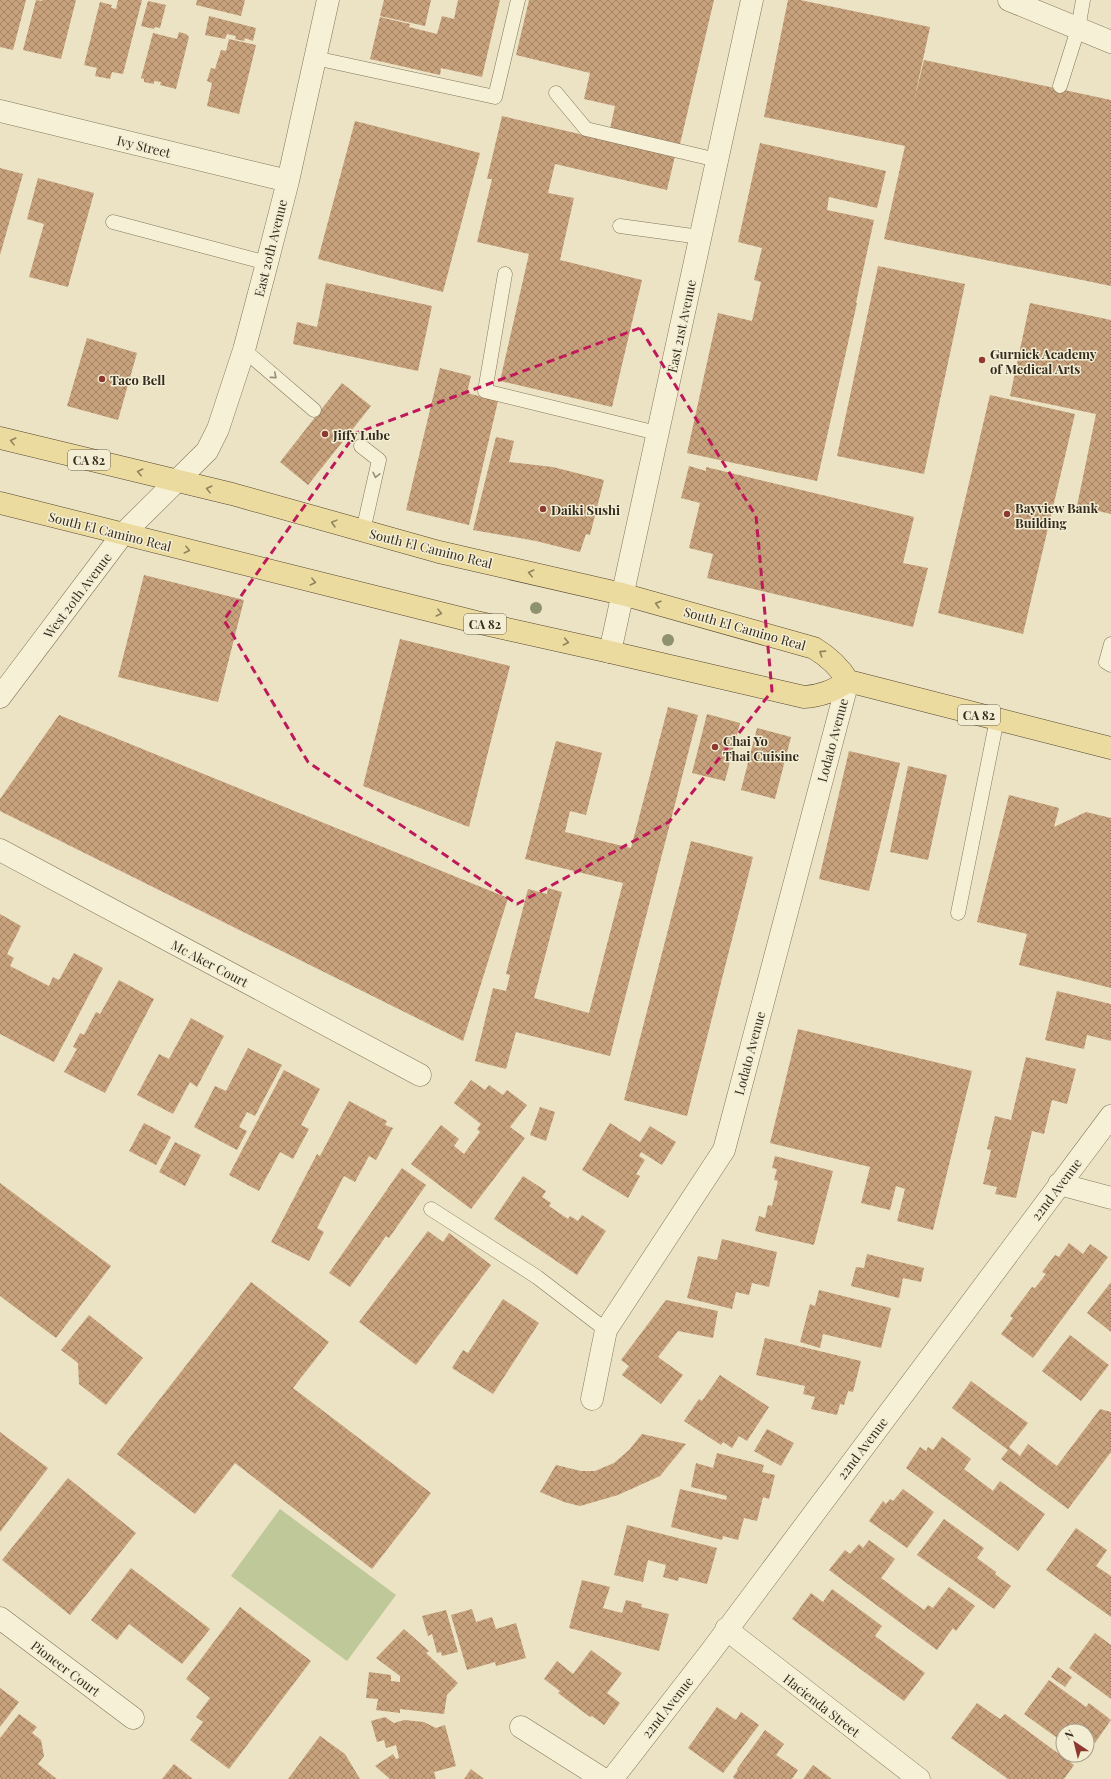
<svg xmlns="http://www.w3.org/2000/svg" width="1111" height="1779" viewBox="0 0 1111 1779" font-family="'Playfair Display',serif">
  <defs>
    <pattern id="building-cross-hatch" width="8" height="8" patternUnits="userSpaceOnUse"><rect width="8" height="8" fill="#c7a27c"/><path d="M0 0l8 8M0 8l8-8" fill="none" stroke="#a28465"/></pattern>
  </defs>
  <rect width="100%" height="100%" fill="#ebe3c4"/>
  <!-- garden -->
  <path fill="#bec898" d="M280,1509L396,1595L347,1661L231,1576Z"/>
  <!-- building -->
  <path fill="url(#building-cross-hatch)" d="M0,0H26L13,50L0,47Z
    M36,0L42,1V0H76L61,59L23,50Z
    M118,0H142L123,74L112,72L110,79L95,76L97,68L84,65L100,2L112,5L111,8L116,9Z
    M197,0H245L241,16L196,5Z
    M384,0H431L425,26L380,16Z
    M458,0H500L482,77L441,68L440,75L370,59L380,17L410,24L409,27L437,34L442,16L454,19Z
    M529,0H714L680,144L610,129L615,106L584,99L590,73L516,55Z
    M788,0H800L930,27L914,101L924,60L1111,100V286L884,239L905,146L764,117Z
    M148,1L166,5L160,28L155,27L154,29L141,26Z
    M209,16L256,28L253,41L245,38L244,41L235,39L236,36L227,34L225,39L205,35Z
    M179,32L186,34L189,37L176,89L160,85L161,82L154,81V84L144,82V79L141,78L153,33L177,39Z
    M229,39L256,45L239,114L207,106L212,83L207,81L211,68L215,69L221,50L226,51Z
    M502,116L675,156L667,190L555,164L548,193L574,198L560,260L642,280L612,407L500,381L529,254L477,242L492,179H487Z
    M355,121L480,153L443,292L318,259Z
    M760,143L886,171L877,208L829,197L827,210L874,220L856,303H857L817,481L687,453L718,313L752,321L761,282L754,280L762,248L738,242Z
    M0,168L23,174L0,255Z
    M38,178L94,193L68,287L29,277L44,224L27,219Z
    M878,266L965,284L924,474L837,456Z
    M326,283L432,306L418,371L293,344L297,322L317,327Z
    M1030,303L1111,320V514L1077,506L1096,414L1010,396Z
    M87,338L137,353L118,420L67,406Z
    M440,368L471,376L467,393L498,401L469,525L406,510Z
    M342,383L371,406L308,485L280,462Z
    M990,395L1075,414L1023,634L938,613Z
    M496,437L514,441L509,462L553,467L604,480L590,535L586,534L580,552L536,541L473,530Z
    M689,466L706,471V467L914,517L903,563L928,568L913,627L707,578L713,554L689,548L700,503L681,498Z
    M144,575L244,600L218,702L118,677Z
    M400,639L510,666L469,827L363,786Z
    M668,707L698,715L610,1056L516,1032L506,1069L475,1061L493,988L506,991L510,975L506,974L528,889L547,894L548,888L562,892L534,998L589,1013L623,883L525,859L556,741L602,753L586,815L570,811L565,832L631,848Z
    M707,714L740,723L725,781L692,773Z
    M59,715L508,898L463,1041L0,811V799Z
    M757,728L791,737L775,799L741,790Z
    M849,751L900,763L869,891L819,879Z
    M908,766L947,775L928,860L890,852Z
    M1009,795L1059,808L1054,827L1086,812L1111,818V988L1019,965L1027,934L977,922Z
    M691,841L753,857L687,1116L624,1100Z
    M0,914L21,926L7,954L14,958L10,966L49,986L53,977L59,980L74,953L103,968L54,1062L0,1034Z
    M119,980L154,999L105,1093L64,1072L77,1049L73,1047L80,1033L84,1035L96,1012L100,1014Z
    M1057,991L1111,1004V1041L1087,1035L1084,1049L1045,1040Z
    M191,1018L224,1036L197,1087L190,1082L173,1114L137,1095L159,1054L169,1059Z
    M798,1029L972,1071L933,1230L897,1221L905,1189L896,1186L890,1210L861,1203L870,1167L770,1143Z
    M248,1048L282,1065L255,1116L247,1112L239,1127L247,1131L237,1150L194,1127L215,1086L226,1091Z
    M1026,1057L1076,1069L1067,1104L1052,1100L1044,1134L1032,1131L1016,1198L995,1194L997,1187L983,1184L991,1150L987,1149L995,1116L1011,1120Z
    M284,1070L320,1089L301,1125L309,1129L293,1159L280,1152L259,1191L229,1175Z
    M471,1080L485,1090L489,1085L503,1095L507,1090L527,1105L510,1127L525,1138L471,1209L411,1164L441,1125L459,1139L454,1146L464,1154L480,1132L477,1129L481,1124L454,1103Z
    M349,1101L387,1121L385,1125L393,1128L376,1160L369,1156L355,1182L344,1176L317,1228L324,1232L309,1261L271,1242L317,1154L320,1156Z
    M540,1107L555,1112L546,1141L530,1135Z
    M144,1123L171,1137L156,1165L129,1151Z
    M610,1123L640,1142L650,1126L676,1142L662,1165L641,1152L639,1156L645,1160L636,1174L640,1176L628,1198L582,1170Z
    M175,1142L201,1155L185,1186L159,1172Z
    M775,1156L833,1171L814,1245L755,1231L759,1216L765,1218L768,1205L772,1206L778,1181L774,1180L777,1169L772,1168Z
    M402,1168L426,1185L389,1238L386,1236L350,1287L329,1273Z
    M523,1176L546,1191L542,1197L551,1203L549,1206L568,1219L570,1216L578,1221L582,1215L606,1231L577,1275L494,1219Z
    M0,1183L111,1266L56,1338L0,1296Z
    M428,1231L443,1242L449,1233L491,1265L416,1365L359,1322Z
    M722,1239L777,1252L769,1287L752,1283L749,1295L736,1292L732,1309L687,1298L698,1256L717,1260Z
    M1069,1243L1083,1254L1090,1244L1108,1257L1033,1358L1001,1334L1013,1318L1010,1316L1032,1287L1035,1288L1046,1274L1042,1272L1055,1255L1059,1257Z
    M867,1254L924,1268L921,1282L903,1278L899,1298L851,1286L856,1267L864,1268Z
    M251,1282L329,1342L293,1388L431,1493L372,1569L235,1463L195,1514L117,1454Z
    M1111,1282V1332L1087,1313Z
    M819,1290L891,1308L881,1348L823,1334L820,1348L800,1342L810,1304L815,1306Z
    M503,1299L539,1323L493,1394L452,1368L463,1350L468,1353Z
    M666,1300L718,1311L713,1338L678,1331L658,1357L683,1375L661,1404L622,1375L629,1366L621,1360Z
    M89,1315L143,1358L106,1405L79,1384L78,1363L61,1350Z
    M1070,1335L1109,1365L1081,1401L1042,1371Z
    M765,1338L861,1361L853,1392L848,1391L844,1405L840,1404L837,1415L811,1409L815,1397L803,1394L805,1386L756,1375Z
    M720,1375L769,1407L747,1441L739,1436L732,1448L723,1442L721,1445L684,1421L699,1399L702,1401Z
    M971,1381L1028,1423L1009,1447L1020,1456L1028,1444L1057,1466L1100,1409L1111,1412V1452L1068,1509L1001,1459L1008,1450L952,1408Z
    M767,1429L794,1443L781,1466L754,1451Z
    M0,1432L48,1468L0,1532Z
    M642,1434L686,1444L660,1476L618,1495L580,1506L564,1502L540,1492L556,1465L581,1471H595L614,1463L629,1450Z
    M942,1437L971,1459L964,1469L993,1491L1000,1481L1045,1514L1018,1551L906,1468L920,1447L926,1451L928,1447L933,1450Z
    M717,1453L764,1465L762,1472L775,1475L769,1499L763,1497L757,1521L744,1518L738,1540L723,1536L722,1540L671,1527L680,1489L726,1500L727,1496L691,1487L696,1463L713,1468Z
    M68,1478L136,1533L70,1615L2,1560Z
    M903,1489L934,1512L907,1548L869,1521L883,1501L886,1504L890,1499L893,1501Z
    M944,1519L984,1548L977,1558L996,1572L995,1574L1011,1586L994,1609L917,1555Z
    M627,1525L717,1548L707,1584L679,1577L678,1581L663,1577L666,1565L648,1560L643,1582L614,1575Z
    M1076,1528L1107,1550L1096,1566L1111,1576V1617L1046,1570Z
    M869,1540L895,1559L881,1578L924,1610L928,1605L933,1608L949,1587L975,1606L956,1631L953,1628L937,1650L829,1570L845,1550L850,1554L859,1544L863,1548Z
    M131,1568L210,1629L182,1664L129,1624L117,1640L91,1620Z
    M582,1580L610,1587L603,1608L622,1613L626,1600L642,1604L641,1607L669,1614L659,1651L569,1628Z
    M832,1589L882,1626L875,1636L925,1673L904,1701L792,1619L811,1593L823,1602Z
    M240,1607L311,1661L229,1769L190,1740L203,1722L196,1717L210,1698L186,1679Z
    M472,1609L476,1622L492,1617L496,1629L516,1623L526,1658L496,1666L495,1662L467,1670L451,1615Z
    M446,1610L458,1652L442,1656L441,1652L437,1653L432,1634L428,1636L422,1616Z
    M404,1629L429,1651L426,1653L458,1683L447,1695L444,1714L400,1709V1713L376,1710L378,1699L366,1698L369,1672L391,1675V1681L400,1682V1676L376,1658Z
    M1095,1633L1111,1645V1699L1069,1668Z
    M591,1650L622,1673L607,1693L620,1703L604,1725L592,1716L590,1717L558,1693L560,1691L544,1679L557,1661L573,1674Z
    M1058,1667L1072,1677L1065,1687L1051,1677Z
    M1049,1680L1086,1707L1089,1703L1111,1720L1095,1743L1088,1738L1087,1740V1731H1063V1742L1024,1714Z
    M0,1688L19,1702L0,1727Z
    M977,1703L1000,1719L1005,1714L1074,1765L1064,1779H1008L951,1738Z
    M717,1707L736,1720L741,1712L759,1725L723,1773L688,1748Z
    M19,1714L37,1727L32,1733L41,1740L44,1756L38,1764L57,1779H0V1738Z
    M385,1717L394,1723L404,1720L424,1722L436,1728L445,1725L456,1766L434,1772L436,1779H390L375,1766L393,1754L396,1759L399,1758L396,1745L386,1748L384,1740L377,1742L371,1721Z
    M765,1730L784,1744L776,1755L798,1770L792,1779H735L733,1777L738,1770L737,1769Z
    M320,1736L345,1754L360,1779H288Z
    M174,1764L193,1779H162Z
    M813,1765L832,1779H803Z
    M471,1769L484,1779H464Z"/>
  <g fill="none" stroke-linecap="round" stroke-linejoin="round">
    <!-- service casing -->
    <g stroke="#84755b" stroke-width="15">
      <path id="service" d="M315,58L495,97L518,0
        M1060,86L1078,29L1083,0
        M556,93L586,129L717,160
        M113,222L267,263
        M620,226L700,237
        M505,274L485,391L657,433
        M244,350L314,410
        M361,446L379,460L363,531
        M1111,644L1106,662L1111,665
        M958,913L997,719
        M431,1209L537,1277L606,1330"/>
    </g>
    <!-- minor casing -->
    <g stroke="#84755b" stroke-width="23">
      <path id="minor" d="M0,111L288,181
        M610,652L752,0
        M0,697L122,535L207,451L218,429L244,350L267,263L288,181L328,0
        M0,850L420,1075
        M1059,1184L1111,1198
        M592,1399L606,1330L724,1150L848,681
        M0,1618L133,1718
        M726,1629L919,1779
        M521,1727L603,1779
        M612,1779L709,1654L1111,1116"/>
    </g>
    <!-- tertiary casing -->
    <g stroke="#84755b" stroke-width="23">
      <path id="tertiary" d="M1009,0L1111,42"/>
    </g>
    <!-- primary casing -->
    <g stroke="#52432f" stroke-width="23">
      <path id="primary" d="M0,438L232,494L439,552L622,594L814,648C829,657 839,666 848,681L1111,748
        M0,503L476,622L610,652L804,697C821,696 833,691 848,681"/>
    </g>
    <!-- service -->
    <use href="#service" stroke="#f6f0d6" stroke-width="14"/>
    <!-- minor -->
    <use href="#minor" stroke="#f6f0d6" stroke-width="22"/>
    <!-- tertiary -->
    <use href="#tertiary" stroke="#f6f0d6" stroke-width="22"/>
    <!-- primary -->
    <use href="#primary" stroke="#ecdb9e" stroke-width="22"/>
  </g>
  <!-- trees -->
  <g fill="#8e926d">
    <circle cx="536" cy="608" r="6"/>
    <circle cx="668" cy="640" r="6"/>
  </g>
  <!-- one-way arrows -->
  <defs><path id="oneway-chevron" d="M-2-3.5L2.5 0L-2 3.5" fill="none" stroke-width="1.6" stroke-linecap="round" stroke-linejoin="round"/></defs>
  <g stroke="#968e7a">
    <use href="#oneway-chevron" transform="translate(274 376) rotate(40)"/>
    <use href="#oneway-chevron" transform="translate(376 475) rotate(103)"/>
  </g>
  <g stroke="#90835e">
    <use href="#oneway-chevron" transform="translate(13 441) rotate(-166)"/>
    <use href="#oneway-chevron" transform="translate(140 472) rotate(-167)"/>
    <use href="#oneway-chevron" transform="translate(209 489) rotate(-166)"/>
    <use href="#oneway-chevron" transform="translate(334 523) rotate(-165)"/>
    <use href="#oneway-chevron" transform="translate(187 550) rotate(14)"/>
    <use href="#oneway-chevron" transform="translate(531 573) rotate(-167)"/>
    <use href="#oneway-chevron" transform="translate(313 582) rotate(14)"/>
    <use href="#oneway-chevron" transform="translate(658 604) rotate(-164)"/>
    <use href="#oneway-chevron" transform="translate(439 613) rotate(14)"/>
    <use href="#oneway-chevron" transform="translate(566 642) rotate(12)"/>
    <use href="#oneway-chevron" transform="translate(822 653) rotate(-147)"/>
  </g>
  <!-- marked area -->
  <path fill="none" stroke="#c2185b" stroke-width="3" stroke-dasharray="8 5" stroke-linejoin="round" d="M640,328L756,516L772,691L669,822L517,904L308,762L224,620L356,433Z"/>
  <!-- markers -->
  <g fill="#8f382f" stroke="#f3edd3" stroke-width="1.5">
    <circle cx="982" cy="360" r="4"/>
    <circle cx="102" cy="379" r="4"/>
    <circle cx="325" cy="434" r="4"/>
    <circle cx="543" cy="509" r="4"/>
    <circle cx="1007" cy="514" r="4"/>
    <circle cx="715" cy="747" r="4"/>
  </g>
  <g text-anchor="middle" dominant-baseline="central" stroke-width="3" stroke-linejoin="round" paint-order="stroke">
    <!-- shield labels -->
    <g fill="#f3edd3" stroke="#6e6554" stroke-width="1">
      <rect x="68" y="450" width="42" height="20" rx="3"/>
      <rect x="464" y="614" width="42" height="20" rx="3"/>
      <rect x="958" y="705" width="42" height="20" rx="3"/>
    </g>
    <g font-size="12" font-weight="bold" fill="#352b1e">
      <text x="89" y="460">CA 82</text>
      <text x="485" y="624">CA 82</text>
      <text x="979" y="715">CA 82</text>
    </g>
    <!-- street labels -->
    <g font-size="13" fill="#352b1e" stroke="#f3edd3">
      <text transform="translate(144 146) rotate(14)">Ivy Street</text>
      <text transform="translate(270 248) rotate(-76)">East 20th Avenue</text>
      <text transform="translate(681 326) rotate(-78)">East 21st Avenue</text>
      <text transform="translate(110 531) rotate(14)">South El Camino Real</text>
      <text transform="translate(431 548) rotate(14)">South El Camino Real</text>
      <text transform="translate(77 595) rotate(-53)">West 20th Avenue</text>
      <text transform="translate(745 628) rotate(16)">South El Camino Real</text>
      <text transform="translate(832 740) rotate(-75)">Lodato Avenue</text>
      <text transform="translate(210 963) rotate(28)">Mc Aker Court</text>
      <text transform="translate(749 1053) rotate(-75)">Lodato Avenue</text>
      <text transform="translate(1056 1189) rotate(-53)">22nd Avenue</text>
      <text transform="translate(862 1448) rotate(-53)">22nd Avenue</text>
      <text transform="translate(66 1668) rotate(37)">Pioneer Court</text>
      <text transform="translate(822 1705) rotate(38)">Hacienda Street</text>
      <text transform="translate(667 1707) rotate(-52)">22nd Avenue</text>
    </g>
    <!-- poi labels -->
    <g font-size="13" font-weight="bold" fill="#352b1e" stroke="#f3edd3" text-anchor="start">
      <text x="990" y="353">Gurnick Academy<tspan x="990" dy="15">of Medical Arts</tspan></text>
      <text x="110" y="379">Taco Bell</text>
      <text x="333" y="434">Jiffy Lube</text>
      <text x="1015" y="507">Bayview Bank<tspan x="1015" dy="15">Building</tspan></text>
      <text x="551" y="509">Daiki Sushi</text>
      <text x="723" y="740">Chai Yo<tspan x="723" dy="15">Thai Cuisine</tspan></text>
    </g>
  </g>
  <!-- north arrow -->
  <g transform="translate(1075 1743) rotate(325)"><circle r="19" fill="#f3edd3" stroke="#a79f8b"/>
  <path d="M0-3L7 15L0 10L-7 15Z" fill="#8f382f"/>
  <text y="-6" font-size="11" font-weight="bold" text-anchor="middle" fill="#352b1e">N</text>
  </g>
</svg>
